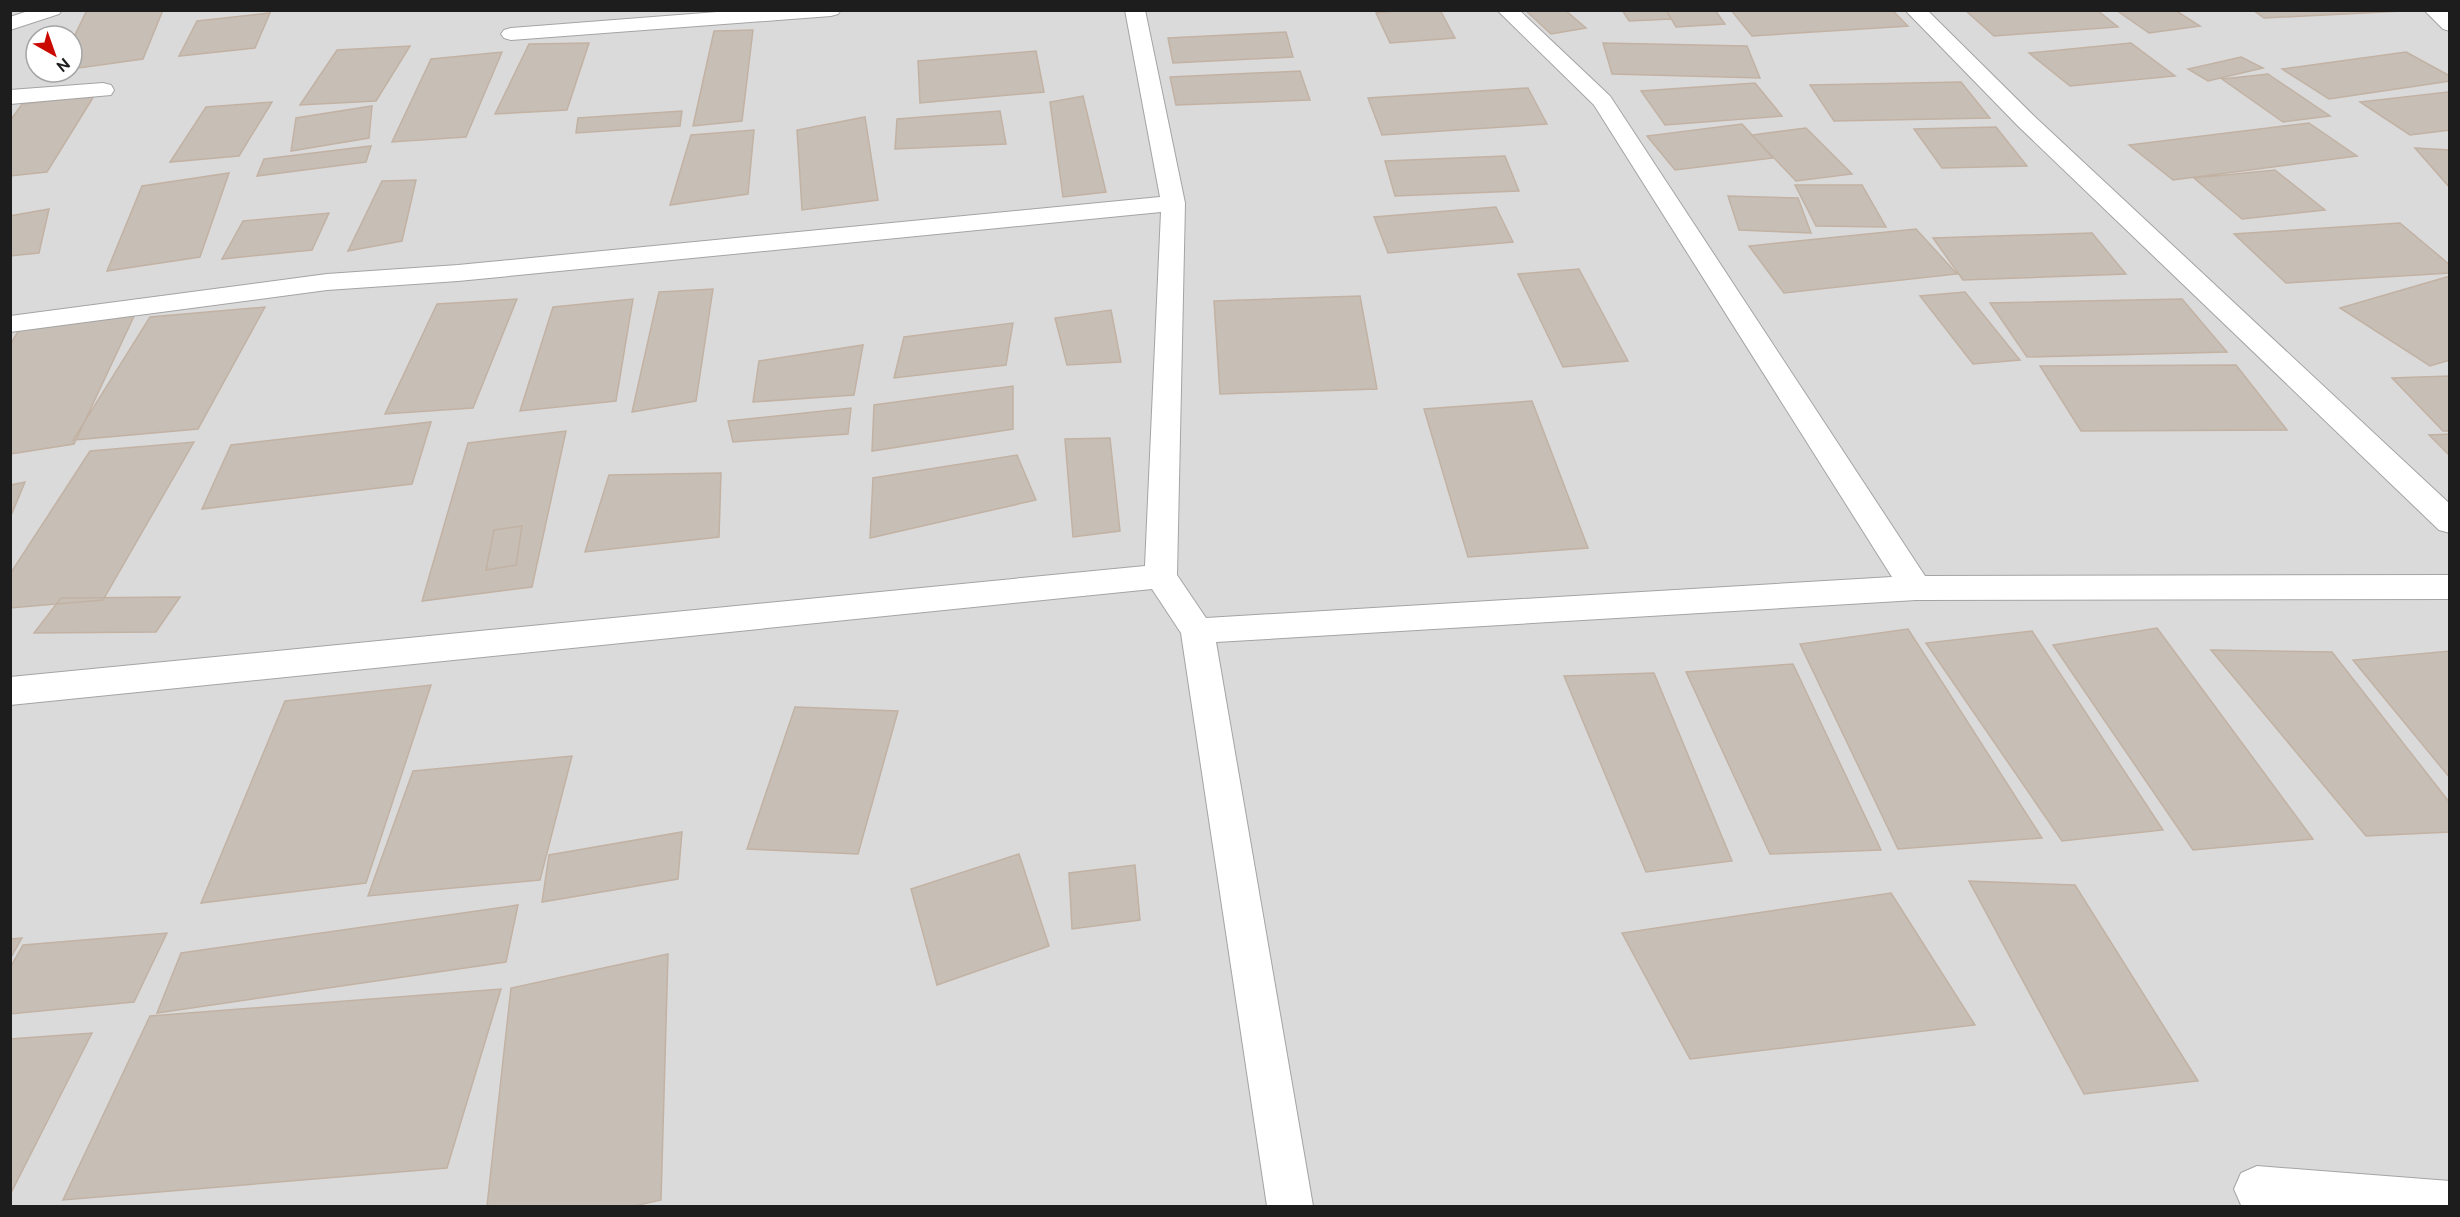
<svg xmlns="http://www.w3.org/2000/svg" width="2460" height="1217" viewBox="0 0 2460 1217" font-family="Ubuntu,sans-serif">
  <rect width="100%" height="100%" fill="#efebe2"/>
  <!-- residential -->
  <path fill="#dbdada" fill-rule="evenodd" d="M11,11H2449V1206H11ZM36,36H72V72H36Z"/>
  <!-- building -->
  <path fill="#c7beb5" stroke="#c2b2a4" stroke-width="1.5" d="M87,10H163L143,59L72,69V41Z
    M1407,10H1440L1455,38L1390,43L1376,13Z
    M1525,10H1565L1586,28L1551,34Z
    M1622,10H1666L1671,19L1629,21Z
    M1666,10H1715L1725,24L1676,27Z
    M1731,10H1892L1908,26L1752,36Z
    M1965,10H2097L2118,27L1994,36Z
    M2116,10H2175L2200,26L2149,33Z
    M2253,10H2401L2402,11L2264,18Z
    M270,13L255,48L179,56L197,21Z
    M753,30L742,121L693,126L714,31Z
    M1286,32L1293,57L1173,63L1168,38Z
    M589,43L567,110L495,114L529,44Z
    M1603,43L1747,46L1760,78L1612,74Z
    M2131,43L2175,76L2070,86L2029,53Z
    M410,46L376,101L300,105L337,50Z
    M1036,51L1044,92L920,103L918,61Z
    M502,52L466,137L392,142L431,59Z
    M2406,52L2450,76V81L2329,99L2282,69Z
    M2241,57L2263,68L2208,81L2188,69Z
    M1300,71L1310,100L1176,105L1170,77Z
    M2268,74L2330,116L2283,122L2222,79Z
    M1961,82L1990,118L1834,121L1810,85Z
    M1755,83L1782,116L1665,125L1641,91Z
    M1528,88L1547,124L1382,135L1368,98Z
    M2448,92L2450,93V130L2410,135L2360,102Z
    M94,96L47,172L10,176V121L22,104Z
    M1083,96L1106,192L1063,197L1050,102Z
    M272,102L239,156L170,162L206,107Z
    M372,106L369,138L291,151L296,118Z
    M682,111L680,126L576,133L578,118Z
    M1000,111L1006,144L895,149L897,119Z
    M865,117L878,200L802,210L797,130Z
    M2309,123L2357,156L2173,180L2129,145Z
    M1742,124L1773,158L1675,170L1647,136Z
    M1996,127L2027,166L1942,168L1914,129Z
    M1806,128L1852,174L1796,181L1752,135Z
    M754,130L748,194L670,205L691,135Z
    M371,146L366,162L257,176L264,159Z
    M2415,148L2450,150V188Z
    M1505,156L1519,191L1395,196L1385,161Z
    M2275,170L2325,210L2242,219L2194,178Z
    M229,173L200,257L107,271L142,186Z
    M416,180L402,241L348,251L382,181Z
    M1795,185H1862L1886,227L1816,226Z
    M1728,196L1798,198L1811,233L1739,230Z
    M1496,207L1513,242L1388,253L1374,217Z
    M49,209L39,253L10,256V216Z
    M329,213L312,250L222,259L243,221Z
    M2400,223L2450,265V273L2286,283L2234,234Z
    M1916,229L1957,274L1784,293L1749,246Z
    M2092,233L2126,274L1963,280L1933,238Z
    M1579,269L1628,361L1563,367L1518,274Z
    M2450,276V360L2430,366L2340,308Z
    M713,289L696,401L632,412L659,292Z
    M1965,292L2020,360L1973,364L1920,296Z
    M1360,296L1377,389L1220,394L1214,301Z
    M517,299L473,408L385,414L437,304Z
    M633,299L616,401L520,411L553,307Z
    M2182,299L2227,352L2027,357L1990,303Z
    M265,307L198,429L73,440L150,317Z
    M1111,310L1121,362L1067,365L1055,318Z
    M136,312L74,444L10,454V345L20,328Z
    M1013,323L1006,365L894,378L904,337Z
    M863,345L854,395L753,402L759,361Z
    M2236,365L2287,430L2081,431L2040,366Z
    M2450,376V431H2443L2392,378Z
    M1013,386V429L872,451L874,405Z
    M1532,401L1588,548L1468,557L1424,409Z
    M851,408L848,434L733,442L728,421Z
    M431,422L412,484L202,509L231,445Z
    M566,431L532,587L422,601L468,443Z
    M2450,434V456L2429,435Z
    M1110,438L1120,531L1073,537L1065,439Z
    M194,442L103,600L10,608V574L90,451Z
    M1017,455L1036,500L870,538L873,478Z
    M721,473L719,537L585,552L609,475Z
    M25,482L10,518V485Z
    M522,526L516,565L486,570L494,530Z
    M180,597L156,632L34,633L61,598Z
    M2157,628L2313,839L2193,850L2053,645Z
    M1908,629L2042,838L1898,849L1800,644Z
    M2032,631L2163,830L2062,841L1926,643Z
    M2211,650L2332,652L2450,803V832L2366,836Z
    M2450,651V778L2353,660Z
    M1793,664L1881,850L1770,854L1686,672Z
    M1654,673L1732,861L1646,872L1564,676Z
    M431,685L366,883L201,903L285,701Z
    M795,707L898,711L858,854L747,849Z
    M572,756L540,880L368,896L413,771Z
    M682,832L678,879L542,902L549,855Z
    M1019,854L1049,946L937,985L911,889Z
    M1135,865L1140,920L1072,929L1069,873Z
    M1969,881L2075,885L2198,1081L2084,1094Z
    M1891,893L1975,1025L1690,1059L1622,933Z
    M518,905L506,962L157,1013L181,953Z
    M167,933L134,1002L10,1014V968L23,945Z
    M22,938L10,959V939Z
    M668,954L661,1200L634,1206H487L511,988Z
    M501,989L447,1168L63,1200L150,1016Z
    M92,1033L10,1195V1039Z"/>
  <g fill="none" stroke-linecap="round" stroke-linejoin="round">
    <!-- street casing -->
    <g stroke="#a4a4a4" stroke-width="2">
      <path id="street" d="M31,10H62L59,14L10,30V17Z
        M743,10H841L838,14L831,16L511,40L504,38L501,34L504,30L511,28Z
        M1125,10H1145L1185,203L1177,575L1206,618L1892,577L1594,105L1497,10H1519L1610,96L1925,576L2450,575V599L1916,600L1216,642L1313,1206H1267L1181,633L1152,589L10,705V677L1145,566L1161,212L458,281L327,290L10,332V316L327,274L458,265L1160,197Z
        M1905,10H1927L2034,116L2450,504V533L2439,530L2018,126Z
        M2424,10H2446L2450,14V31L2443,29Z
        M103,83L111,85L114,90L111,95L10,104V90Z
        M2257,1166L2450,1181V1206H2244L2241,1205L2234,1189L2241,1173Z"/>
    </g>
    <!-- street -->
    <use href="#street" fill="#fff" fill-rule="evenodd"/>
  </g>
  <!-- border -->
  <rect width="2460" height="1217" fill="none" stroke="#1d1d1d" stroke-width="24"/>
  <!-- north arrow -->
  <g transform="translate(54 54) rotate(140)"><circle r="28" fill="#ffffff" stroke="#a5a5a5" stroke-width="1.5"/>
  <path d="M0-4.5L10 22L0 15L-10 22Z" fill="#ca0a00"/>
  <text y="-9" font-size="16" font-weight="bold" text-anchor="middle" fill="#1d1d1d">N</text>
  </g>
</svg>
